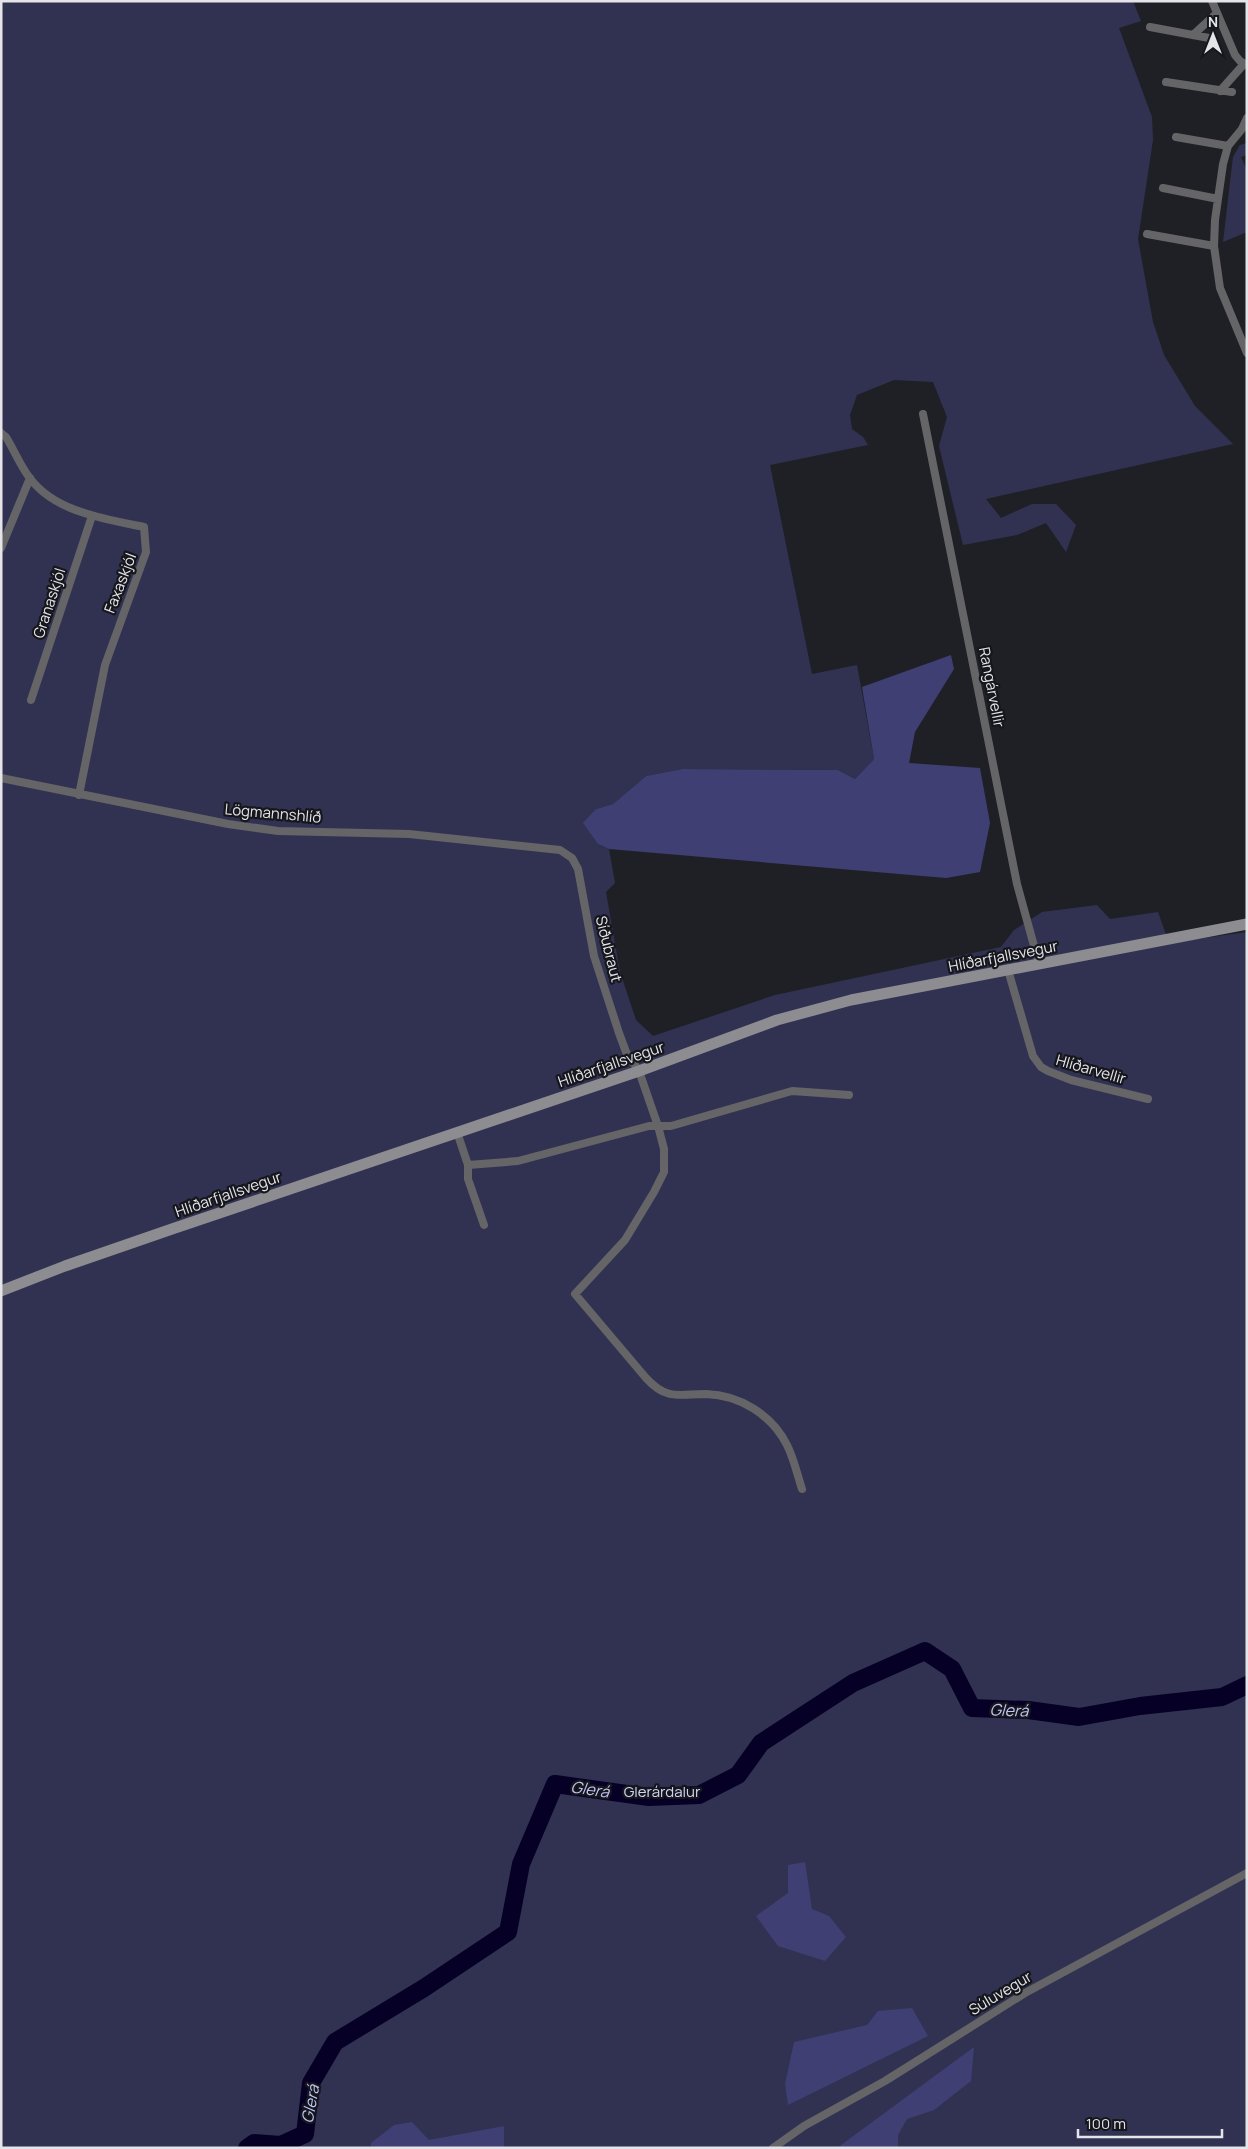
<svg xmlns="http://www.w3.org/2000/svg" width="1248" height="2149" viewBox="0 0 1248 2149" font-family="Manrope,sans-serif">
  <rect width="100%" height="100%" fill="#1f2026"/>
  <!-- green -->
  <path fill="#313252" d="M1,1H1133L1141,21L1119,28L1152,117L1153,140L1138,239L1153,322L1164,355L1195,406L1233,444L986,499L1001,518L1032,504H1056L1076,525L1066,552L1046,523L1017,535L963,545L939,446L947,417L933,382L894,380L857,395L850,415L852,429L863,437L868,445L770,465L812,674L857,665L874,759L855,779L838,770L682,769L646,776L613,804L596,809L598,844L609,849L615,883L606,892L620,972L636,1020L653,1036L775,995L1001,947L1014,930L1042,912L1097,905L1110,919L1158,912L1169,943L1247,932V2148H1Z
    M1247,143V155L1241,157L1247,170V232L1223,242L1233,157L1240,145Z"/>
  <!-- forest -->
  <path fill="#3f3f73" d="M951,655L954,669L915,732L909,763L980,768L990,823L980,872L946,878L609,849L598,844L583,823L596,809L613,804L646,776L682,769L838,770L855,779L874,759L862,687Z
    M805,1862L812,1909L829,1916L846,1937L825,1961L778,1946L756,1916L788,1893V1865Z
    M912,2008L928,2036L788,2105L785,2084L794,2042L867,2025L878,2011Z
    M974,2047L971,2081L934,2110L907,2119L898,2135V2148H837Z
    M412,2122L429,2140L504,2126V2148H371V2143L394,2125Z"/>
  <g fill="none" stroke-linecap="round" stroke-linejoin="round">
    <!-- river -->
    <path stroke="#060027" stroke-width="18" d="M247,2148L254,2143L281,2145L305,2134L311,2083L335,2042L424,1988L508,1932L521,1864L555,1784L649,1797L699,1795L738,1775L761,1743L853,1683L925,1651L952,1669L972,1708L1028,1710L1079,1717L1140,1706L1222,1697L1247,1685"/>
    <!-- street -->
    <path stroke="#656568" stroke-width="8" d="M1212,1L1235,55L1240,61L1247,65
      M1150,27L1209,38
      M1193,35L1217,13
      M1166,82L1232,92
      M1220,91L1244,64
      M1247,118L1242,129L1228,146L1223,164L1215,220L1214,246L1220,288L1247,353
      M1176,137L1228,146
      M1163,188L1218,199
      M1147,234L1214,246
      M923,414L1017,884L1039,964
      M1,433L6,437C14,450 20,465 29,477C54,512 105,519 144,527L146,552L105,665L79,795
      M1,548L30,478
      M31,700L92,516
      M1,778L228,824L278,831L409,834L560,850L572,858L578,869L594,956L619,1033L626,1052L639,1071L658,1126H671L792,1091L849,1095
      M1008,970L1033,1056L1041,1067L1048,1071L1071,1080L1148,1099
      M457,1132L468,1165V1179L484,1225
      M468,1165L518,1161L649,1126H658L664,1149V1172L654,1192L625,1240L575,1294L646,1378C667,1401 679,1394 706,1394C740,1395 772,1415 787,1445C794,1459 797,1474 802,1489
      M773,2148L804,2126L885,2081L1025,1993L1247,1873"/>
    <!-- secondary -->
    <path stroke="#8c8c91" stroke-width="11" d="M1,1291L65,1266L172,1229L639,1071L777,1020L851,1000L1247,924"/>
  </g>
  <g text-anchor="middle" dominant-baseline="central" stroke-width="4.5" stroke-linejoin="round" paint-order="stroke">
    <!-- street labels -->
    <g font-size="15" fill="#e5e5e9" stroke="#16171c">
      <text transform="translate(120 583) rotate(-69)">Faxaskjól</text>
      <text transform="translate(49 603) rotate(-72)">Granaskjól</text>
      <text transform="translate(992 687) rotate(79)">Rangárvellir</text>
      <text transform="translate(273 813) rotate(5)">Lögmannshlíð</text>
      <text transform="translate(609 949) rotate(76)">Síðubraut</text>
      <text transform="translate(1003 956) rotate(-11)">Hlíðarfjallsvegur</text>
      <text transform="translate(611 1064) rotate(-19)">Hlíðarfjallsvegur</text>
      <text transform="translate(1091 1069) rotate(16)">Hlíðarvellir</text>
      <text transform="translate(228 1194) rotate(-19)">Hlíðarfjallsvegur</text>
      <text transform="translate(1000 1993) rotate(-31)">Súluvegur</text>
    </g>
    <!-- park labels -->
    <g font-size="15" fill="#d2d5f7" stroke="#16171c">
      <text x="662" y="1791">Glerárdalur</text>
    </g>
    <!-- water labels -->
    <g font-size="16" font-style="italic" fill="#c2c6f8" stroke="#16171c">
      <text transform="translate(1009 1710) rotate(2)">Glerá</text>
      <text transform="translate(590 1789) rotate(8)">Glerá</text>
      <text transform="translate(310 2104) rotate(-80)">Glerá</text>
    </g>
  </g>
  <!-- border -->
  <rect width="1248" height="2149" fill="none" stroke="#e5e5e9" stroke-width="5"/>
  <!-- north arrow -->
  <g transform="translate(1213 35)" stroke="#16171c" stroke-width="4" paint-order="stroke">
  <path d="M0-4L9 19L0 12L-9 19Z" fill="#e5e5e9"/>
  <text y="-8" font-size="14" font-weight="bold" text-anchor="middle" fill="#e5e5e9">N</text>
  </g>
  <!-- scale -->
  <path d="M1078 2129v8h144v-8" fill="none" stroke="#e5e5e9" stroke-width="2.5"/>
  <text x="1086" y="2129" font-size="15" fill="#e5e5e9" stroke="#16171c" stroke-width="4" paint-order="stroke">100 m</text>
</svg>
